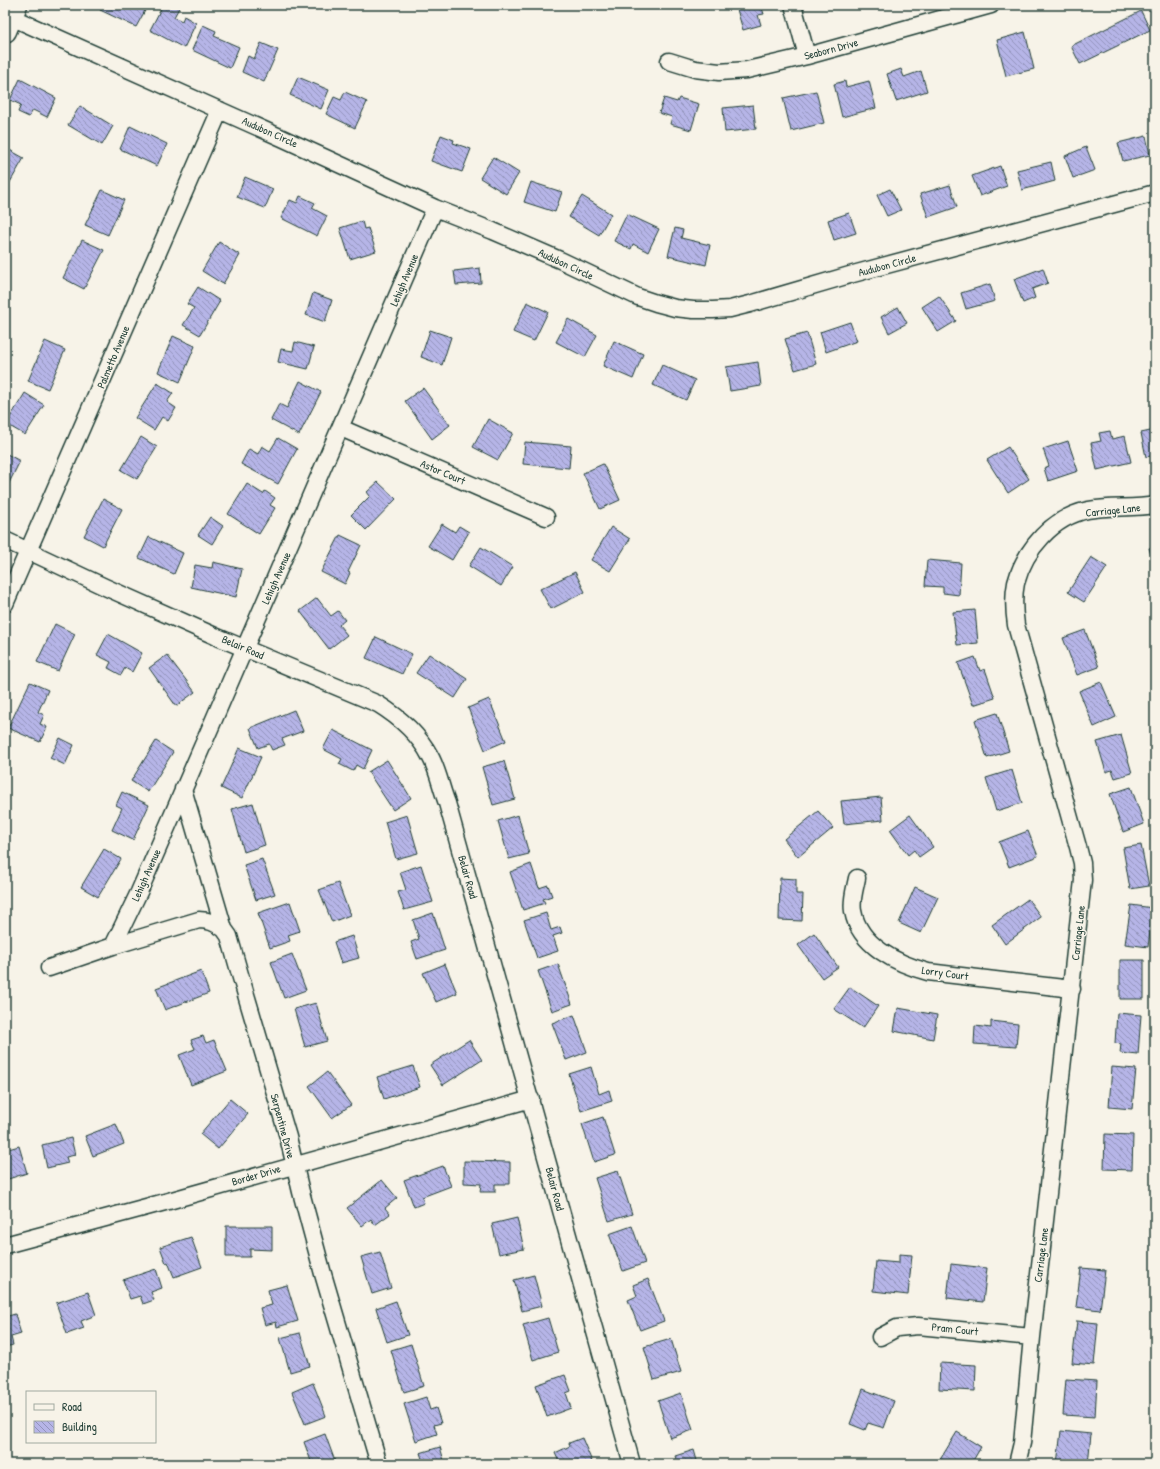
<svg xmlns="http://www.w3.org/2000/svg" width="1160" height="1469" viewBox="0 0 1160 1469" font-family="'Patrick Hand',sans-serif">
  <defs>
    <pattern id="building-back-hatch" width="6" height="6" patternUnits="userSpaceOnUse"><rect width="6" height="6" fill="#b6b5e7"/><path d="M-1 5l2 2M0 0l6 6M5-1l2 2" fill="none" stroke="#9394bc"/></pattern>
  </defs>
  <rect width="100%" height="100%" fill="#f7f3e8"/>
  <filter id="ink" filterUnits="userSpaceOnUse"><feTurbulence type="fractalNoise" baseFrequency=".025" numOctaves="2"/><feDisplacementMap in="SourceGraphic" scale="8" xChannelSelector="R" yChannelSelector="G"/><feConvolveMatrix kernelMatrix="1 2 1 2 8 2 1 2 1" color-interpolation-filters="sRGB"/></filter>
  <g filter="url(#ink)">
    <!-- building -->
    <path fill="url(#building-back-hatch)" stroke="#1f3d34" d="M103,5H144L147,7L136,27L100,10Z
      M163,5H177L180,6L174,17L182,21L184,16L196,23L184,48L150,30Z
      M740,5H761L764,14L758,15L761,25L743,30L736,6Z
      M1141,11L1150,30L1080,64L1071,46Z
      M203,25L216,31L214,36L239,47L230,68L192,50Z
      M1025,32L1034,69L1006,76L997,40Z
      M261,43L278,50L264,82L242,72L248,56L254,59Z
      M901,69L904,77L921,71L927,91L896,101L887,74Z
      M298,77L329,90L321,109L290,95Z
      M20,79L56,98L47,117L33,110L29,117L18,112L21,105L10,100Z
      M845,81L846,87L869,81L876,108L842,117L834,84Z
      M816,91L824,123L791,131L783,98Z
      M345,92L367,102L355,128L326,114L334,97L341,100Z
      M664,98L677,102L679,98L699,104L691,130L670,124L672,117L659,113Z
      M753,105L756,129L725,132L723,108Z
      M80,106L113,126L102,145L68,125Z
      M130,126L167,144L157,166L120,149Z
      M441,135L454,140L453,143L471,149L462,172L431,161Z
      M1146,136L1150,155L1123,161L1118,143Z
      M1086,147L1095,170L1073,178L1065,156Z
      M6,148L24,158L5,191V149Z
      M493,157L519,173L506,194L480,178Z
      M1051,162L1055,181L1022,190L1017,170Z
      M1000,166L1007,186L980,196L972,176Z
      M245,177L273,189L265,208L237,197Z
      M531,182L562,192L555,212L524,202Z
      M950,185L957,207L928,217L920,194Z
      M890,189L901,210L887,216L877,195Z
      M102,190L124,200L108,235L85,225Z
      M300,196L315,203L312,208L327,216L317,236L281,218L290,200L297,203Z
      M582,196L611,214L599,235L569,217Z
      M849,213L856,233L834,240L828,220Z
      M627,214L659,229L648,252L633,244L631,249L614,241Z
      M362,221L364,229L368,228L376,251L350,259L340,228Z
      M675,228L683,230L681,238L710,245L706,265L668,256Z
      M82,240L104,250L84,289L63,278Z
      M219,242L240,255L223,284L202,271Z
      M480,268L481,283L456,285L454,271Z
      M1043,268L1048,283L1032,289L1035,298L1023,303L1014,279Z
      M990,284L995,301L966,309L961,293Z
      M198,287L220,301L200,335L183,325L194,308L187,304Z
      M313,293L332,300L325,322L306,315Z
      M939,296L956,321L938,332L922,307Z
      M527,302L548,312L534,341L513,332Z
      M898,307L907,323L889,333L881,317Z
      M568,319L597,335L585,357L556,342Z
      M850,322L857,341L826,352L820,332Z
      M430,330L451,337L442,365L421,357Z
      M807,333L816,364L795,370L785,339Z
      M173,336L195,346L180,382L158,372Z
      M45,341L65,350L48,389L28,381Z
      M614,341L643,354L633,379L603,366Z
      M295,342L314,347L308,369L278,362L281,349L293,351Z
      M758,362L761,386L730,391L726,367Z
      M662,365L695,380L686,400L653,385Z
      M300,381L321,392L299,435L271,420L279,404L287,408Z
      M157,383L173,393L167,402L176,408L168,421L162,417L154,430L135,418Z
      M423,388L450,425L432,439L405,401Z
      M25,393L44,405L25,435L6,424Z
      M488,419L513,433L498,460L473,447Z
      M1155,430V455L1146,457L1141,433Z
      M1110,431L1112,439L1125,436L1131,462L1097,470L1091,443L1101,441L1099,433Z
      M141,437L157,447L137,479L121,470Z
      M278,438L297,449L278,484L241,464L249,449L258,454L262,446L270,451Z
      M1068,441L1078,471L1048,481L1044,468L1049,466L1043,449Z
      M525,442L571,446L569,468L523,464Z
      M1008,447L1029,479L1008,493L987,460Z
      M5,453L20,461L5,491Z
      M603,464L620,500L600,509L583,473Z
      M378,482L396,499L366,530L351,515L370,496L367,492Z
      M247,484L263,494L265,491L275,498L270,505L275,508L259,534L228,514Z
      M103,499L122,509L103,546L84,536Z
      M210,517L223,526L212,544L198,535Z
      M442,524L455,532L459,526L469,532L452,560L428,546Z
      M611,527L630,539L610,571L591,560Z
      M340,535L361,545L348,572L350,573L345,584L321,572Z
      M149,537L183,553L174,574L139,558Z
      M481,547L513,567L501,586L469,566Z
      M1155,547V567H1154L1149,548Z
      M1091,557L1107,567L1084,602L1068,592Z
      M927,560L961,563L959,595L943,593V587L925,586Z
      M213,562L242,569L236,597L191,587L195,565L212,568Z
      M575,572L585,592L551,609L540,589Z
      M317,598L331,616L338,611L345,620L339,625L347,635L329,649L300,611Z
      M975,610L978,643L957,645L953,612Z
      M55,624L75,634L58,671L37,662Z
      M1085,630L1099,667L1077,675L1063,638Z
      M108,634L142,653L132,672L125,668L121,675L108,668L111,662L97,655Z
      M376,637L412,654L402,674L366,658Z
      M429,654L467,679L455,698L416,673Z
      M167,655L195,692L176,706L149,668Z
      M975,657L980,671L985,669L995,698L973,705L958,663Z
      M30,682L48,690L38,712L44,715L40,724L47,727L40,742L8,728Z
      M1101,682L1116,717L1094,727L1079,691Z
      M489,699L506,741L485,750L468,708Z
      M294,710L303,731L282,739L285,745L272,750L269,744L258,748L250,728Z
      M997,713L1009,751L987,758L975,720Z
      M333,730L372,750L363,769L356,765L353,771L339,764L342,759L323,749Z
      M1121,735L1132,773L1115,778L1112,770L1106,772L1097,742Z
      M60,738L74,745L65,765L50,758Z
      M156,741L173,752L148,792L131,781Z
      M239,748L261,757L242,798L221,788Z
      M387,760L411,798L393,810L368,772Z
      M504,761L515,799L493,805L482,767Z
      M1012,770L1022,803L996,811L986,778Z
      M1131,787L1144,824L1123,832L1110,794Z
      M122,792L149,805L133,840L112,830L122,808L116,805Z
      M881,797L883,820L844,824L841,801Z
      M253,803L265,845L244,852L232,809Z
      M818,811L833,828L798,857L784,839Z
      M407,815L418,853L396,859L385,822Z
      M518,815L529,854L509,859L498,821Z
      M910,815L933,847L919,857L914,850L908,855L890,830Z
      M1028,831L1038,856L1009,867L999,842Z
      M1141,845L1149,886L1130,889L1123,848Z
      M104,849L121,859L98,897L81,887Z
      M262,859L275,894L256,900L244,865Z
      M531,864L539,888L548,885L552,896L543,899L545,903L523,910L510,872Z
      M421,865L433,902L404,910L398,892L406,890L400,872Z
      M780,878L796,879V894H803L802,921L779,920Z
      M338,883L350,915L332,922L319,890Z
      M915,887L938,897L921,933L899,923Z
      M1028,899L1041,917L1005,944L992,925Z
      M290,902L300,931L288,935L290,941L270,948L258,913Z
      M1131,905L1153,908L1148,947L1125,944Z
      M433,913L445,950L417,959L411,942L419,939L413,920Z
      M546,913L551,930L560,927L562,933L553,936L558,951L537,958L524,920Z
      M814,933L838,967L822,978L798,945Z
      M352,936L359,958L341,963L334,942Z
      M292,954L306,990L284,998L271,962Z
      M1120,960H1144V999H1120Z
      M445,964L457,993L436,1002L423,973Z
      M558,964L572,1004L552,1011L538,971Z
      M201,971L209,993L165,1010L156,988Z
      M850,987L878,1006L863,1028L834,1009Z
      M316,1003L327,1041L305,1047L294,1009Z
      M898,1008L937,1015L933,1039L894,1031Z
      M1117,1013L1141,1015L1138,1055L1120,1053L1121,1044L1115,1043Z
      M574,1015L587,1052L566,1060L552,1023Z
      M991,1021L1018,1024L1016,1047L974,1044L975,1026L991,1028Z
      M203,1036L206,1043L214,1040L227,1071L191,1085L179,1055L195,1049L191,1040Z
      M469,1040L482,1060L443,1085L430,1065Z
      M413,1066L420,1087L384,1099L377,1077Z
      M591,1067L599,1094L609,1090L612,1101L581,1111L569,1074Z
      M1112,1067L1136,1069L1132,1109L1109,1107Z
      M327,1072L351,1105L332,1118L309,1086Z
      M230,1099L248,1114L218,1149L200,1134Z
      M603,1117L615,1155L594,1162L582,1124Z
      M116,1124L124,1144L93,1156L85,1136Z
      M1105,1134L1133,1135L1132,1170L1104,1169Z
      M71,1138L75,1155L66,1157L68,1163L47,1168L42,1145Z
      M19,1146L27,1173L5,1180V1150Z
      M464,1161L510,1162V1184H495V1192H480L481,1184L464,1183Z
      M443,1166L451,1186L422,1197L424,1203L414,1207L404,1180Z
      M618,1171L632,1214L609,1221L595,1178Z
      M382,1180L397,1198L385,1208L390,1214L375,1225L371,1219L362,1226L347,1208Z
      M517,1218L524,1249L499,1254L492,1224Z
      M226,1226H272V1250L250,1249V1257H226Z
      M632,1226L645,1263L623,1271L609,1234Z
      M191,1237L202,1267L174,1277L168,1262L166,1263L160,1247Z
      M380,1252L391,1288L372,1294L361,1257Z
      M899,1254L912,1255L908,1295L873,1291L876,1261L899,1263Z
      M951,1264L987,1268L983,1302L947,1298Z
      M1081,1268L1105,1270L1100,1310L1076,1307Z
      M156,1269L162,1288L151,1292L154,1300L143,1304L140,1296L130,1299L123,1280Z
      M534,1275L542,1306L522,1311L514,1280Z
      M648,1279L664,1321L640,1330L628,1300L637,1296L633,1285Z
      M287,1285L298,1321L277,1327L276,1322L265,1325L260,1308L272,1305L268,1290Z
      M88,1292L96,1315L81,1321L84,1328L67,1334L56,1303Z
      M396,1301L408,1335L387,1342L376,1308Z
      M15,1314L21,1334L11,1337L13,1345L5,1347V1323L6,1322L5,1317Z
      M548,1318L558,1352L533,1360L523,1325Z
      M1077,1321L1098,1323L1094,1365L1072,1363Z
      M300,1333L310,1366L290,1372L280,1338Z
      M671,1339L681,1372L654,1380L644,1347Z
      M411,1344L424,1386L404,1392L391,1350Z
      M940,1363L976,1365L975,1391L939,1389Z
      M565,1375L571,1391L566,1393L571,1408L547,1417L536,1385Z
      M1066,1379L1097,1381L1095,1417L1063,1415Z
      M313,1383L326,1416L305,1424L292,1392Z
      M863,1389L894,1401L884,1428L868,1423L865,1430L850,1424Z
      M681,1393L693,1430L670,1438L658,1401Z
      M426,1397L430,1410L436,1408L441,1423L434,1425L437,1434L416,1441L404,1404Z
      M1061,1431L1091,1434L1088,1464H1057Z
      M957,1432L981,1447L971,1464H940L938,1463Z
      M325,1434L336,1464H312L304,1442Z
      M582,1438L593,1464H560L555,1453L570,1446L569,1443Z
      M440,1447L445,1464H424L420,1453Z
      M694,1450L698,1464H678L675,1456Z"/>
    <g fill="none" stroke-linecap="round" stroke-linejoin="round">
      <!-- street casing -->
      <g stroke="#1f3d34" stroke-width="19">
        <path id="street" d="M793,5L807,56
          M11,17L282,138L435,208L493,231L560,260L638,297L656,303L675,308L693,310H713L730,309L750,304L853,274L1155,193
          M669,61L695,69L719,72L747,70L807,56L991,5
          M341,428L546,517
          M5,540L105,587L215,636L378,704C399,717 418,733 430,756C438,770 441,788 447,803L632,1464
          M5,604L220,110
          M183,789L224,929L229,936L239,971L288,1137L301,1192L323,1274L379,1464
          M857,878C855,889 851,900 853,911C859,946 898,964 928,972L1072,989
          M113,946L139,892L215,717L435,208
          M49,968L113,946L199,920C209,920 215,923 224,929
          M5,1245L165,1202L531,1099
          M880,1337L897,1328L918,1326L1032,1337
          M1017,1464L1022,1443L1032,1337L1083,880L1082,863L1078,847L1016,625C1014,611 1013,597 1016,583C1025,549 1053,517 1088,510C1110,506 1133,509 1155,505"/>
      </g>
      <!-- secondary casing -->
      <g stroke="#1f3d34" stroke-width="25">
        <path id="secondary" d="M5,31L16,5"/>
      </g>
      <!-- street -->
      <use href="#street" stroke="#f7f3e8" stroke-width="16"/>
      <!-- secondary -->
      <use href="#secondary" stroke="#f7f3e8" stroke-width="22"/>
    </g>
  </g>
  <g text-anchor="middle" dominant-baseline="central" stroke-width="3" stroke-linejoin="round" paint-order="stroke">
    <!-- street labels -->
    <g font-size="11" fill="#1f3d34" stroke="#f7f3e8">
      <text transform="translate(831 49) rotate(-15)">Seaborn Drive</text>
      <text transform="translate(270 132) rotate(24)">Audubon Circle</text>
      <text transform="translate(566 264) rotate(25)">Audubon Circle</text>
      <text transform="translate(887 265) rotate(-15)">Audubon Circle</text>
      <text transform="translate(404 280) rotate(-67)">Lehigh Avenue</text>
      <text transform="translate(113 357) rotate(-67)">Palmetto Avenue</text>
      <text transform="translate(443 472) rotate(23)">Astor Court</text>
      <text transform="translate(1113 510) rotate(-6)">Carriage Lane</text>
      <text transform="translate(276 578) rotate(-66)">Lehigh Avenue</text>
      <text transform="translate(243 647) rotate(23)">Belair Road</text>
      <text transform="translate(146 875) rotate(-66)">Lehigh Avenue</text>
      <text transform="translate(468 877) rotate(74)">Belair Road</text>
      <text transform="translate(1078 933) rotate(-84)">Carriage Lane</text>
      <text transform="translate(945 973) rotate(8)">Lorry Court</text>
      <text transform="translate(283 1126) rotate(75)">Serpentine Drive</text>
      <text transform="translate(256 1175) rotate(-16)">Border Drive</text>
      <text transform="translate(555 1189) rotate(75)">Belair Road</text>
      <text transform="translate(1041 1255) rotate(-83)">Carriage Lane</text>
      <text transform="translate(955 1329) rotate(6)">Pram Court</text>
    </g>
  </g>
  <!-- margin -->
  <rect width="1160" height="1469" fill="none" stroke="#f7f3e8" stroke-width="20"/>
  <rect x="10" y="10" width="1140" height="1449" fill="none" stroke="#1f3d34" stroke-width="1.5" filter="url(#ink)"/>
  <!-- legend -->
  <rect x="26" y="1391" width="130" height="52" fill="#f7f3e8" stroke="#a1aaa0"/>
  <rect x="34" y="1404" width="20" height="6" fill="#f7f3e8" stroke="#a1aaa0"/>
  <text x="62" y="1411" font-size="12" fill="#1f3d34">Road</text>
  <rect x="34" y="1421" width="20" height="12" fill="url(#building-back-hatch)" stroke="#a1aaa0"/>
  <text x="62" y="1431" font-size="12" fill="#1f3d34">Building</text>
</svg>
